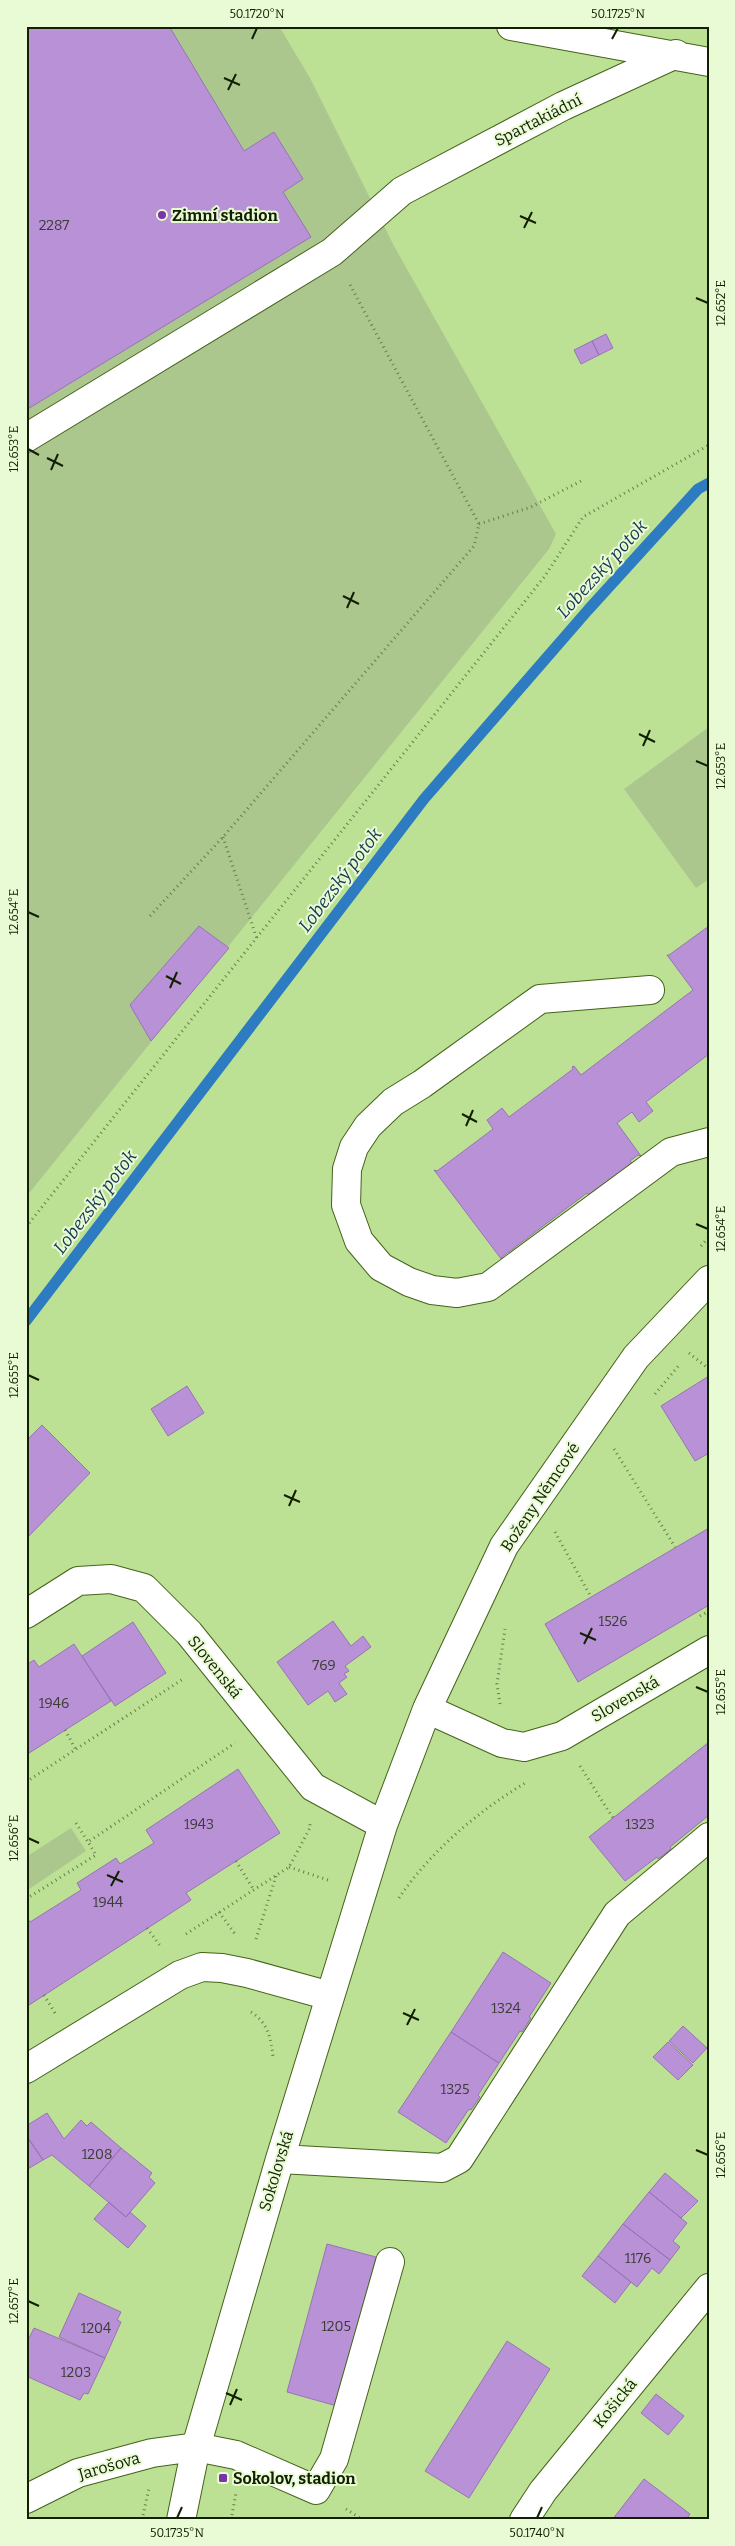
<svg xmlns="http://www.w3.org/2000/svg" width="735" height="2546" viewBox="0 0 735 2546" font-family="Bitter,serif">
  <rect width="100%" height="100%" fill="#bce195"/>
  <!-- green -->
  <path fill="#abc78e" d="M26,26H279L310,78L394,246L556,534L549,549L26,1197Z
    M709,727V879L696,888L624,789Z
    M71,1828L86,1851L26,1891V1857Z"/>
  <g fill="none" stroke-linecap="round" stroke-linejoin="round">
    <!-- stream -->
    <path stroke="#2d7bc1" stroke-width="11" d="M26,1321L424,799L588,610L698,489L709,483"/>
  </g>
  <!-- building -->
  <path fill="#b891d6" stroke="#9973b6" d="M26,26H169L244,151L274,132L303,179L283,192L311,237L26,410Z
    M606,334L613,348L599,355L592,341Z
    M592,341L599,355L581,364L574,350Z
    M199,926L229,948L151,1041L130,1005Z
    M709,926V1054L646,1102L653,1111L639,1122L632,1112L617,1123L641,1156L638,1155L630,1161L634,1165L593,1200L587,1193L502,1257V1260L434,1170L437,1171L493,1129L487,1120L502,1108L509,1117L573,1069L572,1067L574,1066L581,1075L693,990L667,955H669Z
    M709,1376V1453L695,1461L661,1406Z
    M187,1386L204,1413L168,1436L151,1409Z
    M42,1425L90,1473L26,1539V1441Z
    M709,1528V1605L578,1682L545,1624Z
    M333,1621L351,1646L363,1636L371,1647L345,1666L349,1671L344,1674L347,1677L339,1683L347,1694L335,1702L328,1691L308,1705L277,1662Z
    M133,1622L166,1673L115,1706L82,1656Z
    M74,1644L111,1701L26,1755V1665L34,1660L39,1667Z
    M709,1742V1815L670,1847L671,1849L666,1853L658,1859L657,1857L625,1881L589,1837Z
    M238,1769L280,1833L186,1893L191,1900L26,2007V1916L30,1922L81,1890L77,1883L116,1858L120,1864L154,1843L146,1830Z
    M503,1952L551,1983L529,2017L531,2018L522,2032L520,2031L499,2063L451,2032Z
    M683,2026L707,2048L693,2063L669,2041Z
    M451,2032L499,2063L478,2095L480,2097L471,2110L469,2109L446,2143L398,2112Z
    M668,2042L693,2065L678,2080L653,2057Z
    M47,2113L64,2139L81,2120L87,2126L91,2122L121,2148L89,2186L52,2155L43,2160L26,2135V2126Z
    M26,2135L43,2160L26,2170Z
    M121,2148L152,2173L149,2177L155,2183L126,2217L89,2186Z
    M665,2173L698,2201L681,2218L649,2192Z
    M649,2192L687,2223L673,2241L680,2247L670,2260L623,2224Z
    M109,2202L126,2217L130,2212L146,2226L128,2248L94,2219Z
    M623,2224L670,2260L659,2274L652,2268L637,2287L598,2256Z
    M327,2244L376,2257L337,2406L287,2392Z
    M598,2256L631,2282L615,2303L582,2276Z
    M79,2293L121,2312L117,2320L121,2322L105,2358L59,2337Z
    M34,2328L105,2358L88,2394L84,2393L80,2400L26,2376V2344Z
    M507,2341L550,2369L469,2498L425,2471Z
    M656,2394L684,2416L668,2435L641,2413Z
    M644,2479L690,2514L686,2520H612Z"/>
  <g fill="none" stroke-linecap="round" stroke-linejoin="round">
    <!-- minor casing -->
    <g stroke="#44631a" stroke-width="30">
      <path id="minor" d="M511,26L709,62
        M26,438L332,252L402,191L563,106L676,54
        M650,990L540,999L422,1084L393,1102L368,1126L354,1147L347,1169L346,1205L359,1241L381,1267L409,1282L432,1290L457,1293L488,1287L671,1152L709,1142
        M26,1614L78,1581L111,1579L144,1588L189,1633L313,1787L383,1825
        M427,1709L502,1743L524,1747L562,1736L709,1650
        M26,2069L180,1975L202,1967L222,1968L247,1973L330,1996
        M280,2159L442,2168L459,2159L617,1914L709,1837
        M26,2499L78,2473L152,2453L196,2447L236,2455L316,2490L334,2459L390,2262
        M181,2520L196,2447L280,2159L383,1825L427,1709L504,1546L636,1357L709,1280
        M524,2520L543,2491L709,2288"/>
    </g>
    <!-- path -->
    <path stroke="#657e4a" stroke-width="3" stroke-dasharray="1 4" stroke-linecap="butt" d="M479,524L531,507L583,480
      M223,837L257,939
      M150,916L223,837L474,546L479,524L349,283
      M26,1227L545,576L583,517L709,445
      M701,1246L709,1237
      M689,1353L709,1369
      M655,1394L680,1364
      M614,1449L675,1547
      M555,1532L591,1597
      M700,1616L709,1611
      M500,1704L497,1684L505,1629
      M65,1730L76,1750
      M580,1766L613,1818
      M26,1782L183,1679
      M76,1823L88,1842
      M236,1861L254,1890
      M289,1867L331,1881
      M399,1898C430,1852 479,1810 527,1782
      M26,1899L96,1855L88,1842L235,1743
      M219,1912L235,1934
      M147,1928L161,1947
      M186,1934L289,1867L310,1828V1824
      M256,1939L276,1876
      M44,1995L55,2013
      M251,2012C268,2023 271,2038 273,2057
      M346,2509L363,2520
      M142,2520L149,2488
      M231,2520L236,2493"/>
    <!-- minor -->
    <use href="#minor" stroke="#fff" stroke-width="28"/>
  </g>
  <!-- ticks -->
  <path fill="none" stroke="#121f02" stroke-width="2" d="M252,39L257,28M612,39L618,28M224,78L240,85M228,90L236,74M520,216L536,223M524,228L532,212M696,298L708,303M28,449L39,455M47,458L63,466M51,470L58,454M343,596L359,604M347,608L354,592M639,734L655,742M643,746L650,730M696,761L708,766M28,912L39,917M166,976L181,984M170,988L177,972M462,1114L477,1122M466,1126L473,1110M696,1224L708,1229M28,1375L39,1380M284,1495L300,1502M289,1506L296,1490M580,1633L596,1640M584,1644L592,1628M696,1687L708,1692M28,1838L39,1843M107,1875L123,1882M111,1886L119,1871M403,2013L419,2020M407,2025L415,2009M696,2150L708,2155M28,2301L39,2306M226,2393L242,2400M230,2405L237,2389M177,2518L182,2507M537,2518L542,2507"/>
  <!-- markers -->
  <g fill="#7b34a7" stroke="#e8fbd5" stroke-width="2">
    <circle cx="162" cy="215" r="5"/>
    <rect x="218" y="2473" width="10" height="10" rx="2.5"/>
  </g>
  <g text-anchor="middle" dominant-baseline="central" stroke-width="4" stroke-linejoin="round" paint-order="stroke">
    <!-- number labels -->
    <g font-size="14" fill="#3c3c37">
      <text x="54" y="225">2287</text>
      <text x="613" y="1621">1526</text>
      <text x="324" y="1665">769</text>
      <text x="54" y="1703">1946</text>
      <text x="199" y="1824">1943</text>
      <text x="640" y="1824">1323</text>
      <text x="108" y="1902">1944</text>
      <text x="506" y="2008">1324</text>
      <text x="455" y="2089">1325</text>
      <text x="97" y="2154">1208</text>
      <text x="638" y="2258">1176</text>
      <text x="336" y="2326">1205</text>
      <text x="96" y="2328">1204</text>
      <text x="76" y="2372">1203</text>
    </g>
    <!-- street labels -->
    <g font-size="16" fill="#121f02" stroke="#e8fbd5">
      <text transform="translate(538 120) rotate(-27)">Spartakiádní</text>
      <text transform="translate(540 1497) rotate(-56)">Boženy Němcové</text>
      <text transform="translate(215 1667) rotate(51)">Slovenská</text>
      <text transform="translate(625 1699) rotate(-30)">Slovenská</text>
      <text transform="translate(276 2171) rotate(-73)">Sokolovská</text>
      <text transform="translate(615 2403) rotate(-51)">Košická</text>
      <text transform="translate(109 2466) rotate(-16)">Jarošova</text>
    </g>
    <!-- poi labels -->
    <g font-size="16" font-weight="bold" fill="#121f02" stroke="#e8fbd5" text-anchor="start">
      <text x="172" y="215">Zimní stadion</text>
      <text x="233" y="2478">Sokolov, stadion</text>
    </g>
    <!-- water labels -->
    <g font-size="18" font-style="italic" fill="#173654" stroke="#e8fbd5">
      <text transform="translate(602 569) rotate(-48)">Lobezský potok</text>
      <text transform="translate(340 880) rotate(-53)">Lobezský potok</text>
      <text transform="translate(95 1202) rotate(-53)">Lobezský potok</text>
    </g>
  </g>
  <!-- border -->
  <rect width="735" height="2546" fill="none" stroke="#e8fbd5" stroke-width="55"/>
  <rect x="28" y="28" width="680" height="2490" fill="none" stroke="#121f02" stroke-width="2"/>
  <g font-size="12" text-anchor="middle" fill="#121f02">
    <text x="257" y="18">50.1720°N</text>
    <text x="618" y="18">50.1725°N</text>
    <text transform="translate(721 303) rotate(-90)" y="4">12.652°E</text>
    <text transform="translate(14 449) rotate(-90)" y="4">12.653°E</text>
    <text transform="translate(721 766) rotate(-90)" y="4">12.653°E</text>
    <text transform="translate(14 912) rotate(-90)" y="4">12.654°E</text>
    <text transform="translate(721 1229) rotate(-90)" y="4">12.654°E</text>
    <text transform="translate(14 1375) rotate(-90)" y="4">12.655°E</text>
    <text transform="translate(721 1692) rotate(-90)" y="4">12.655°E</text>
    <text transform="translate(14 1838) rotate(-90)" y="4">12.656°E</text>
    <text transform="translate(721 2155) rotate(-90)" y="4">12.656°E</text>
    <text transform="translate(14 2301) rotate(-90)" y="4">12.657°E</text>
    <text x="177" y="2537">50.1735°N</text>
    <text x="537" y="2537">50.1740°N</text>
  </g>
</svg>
